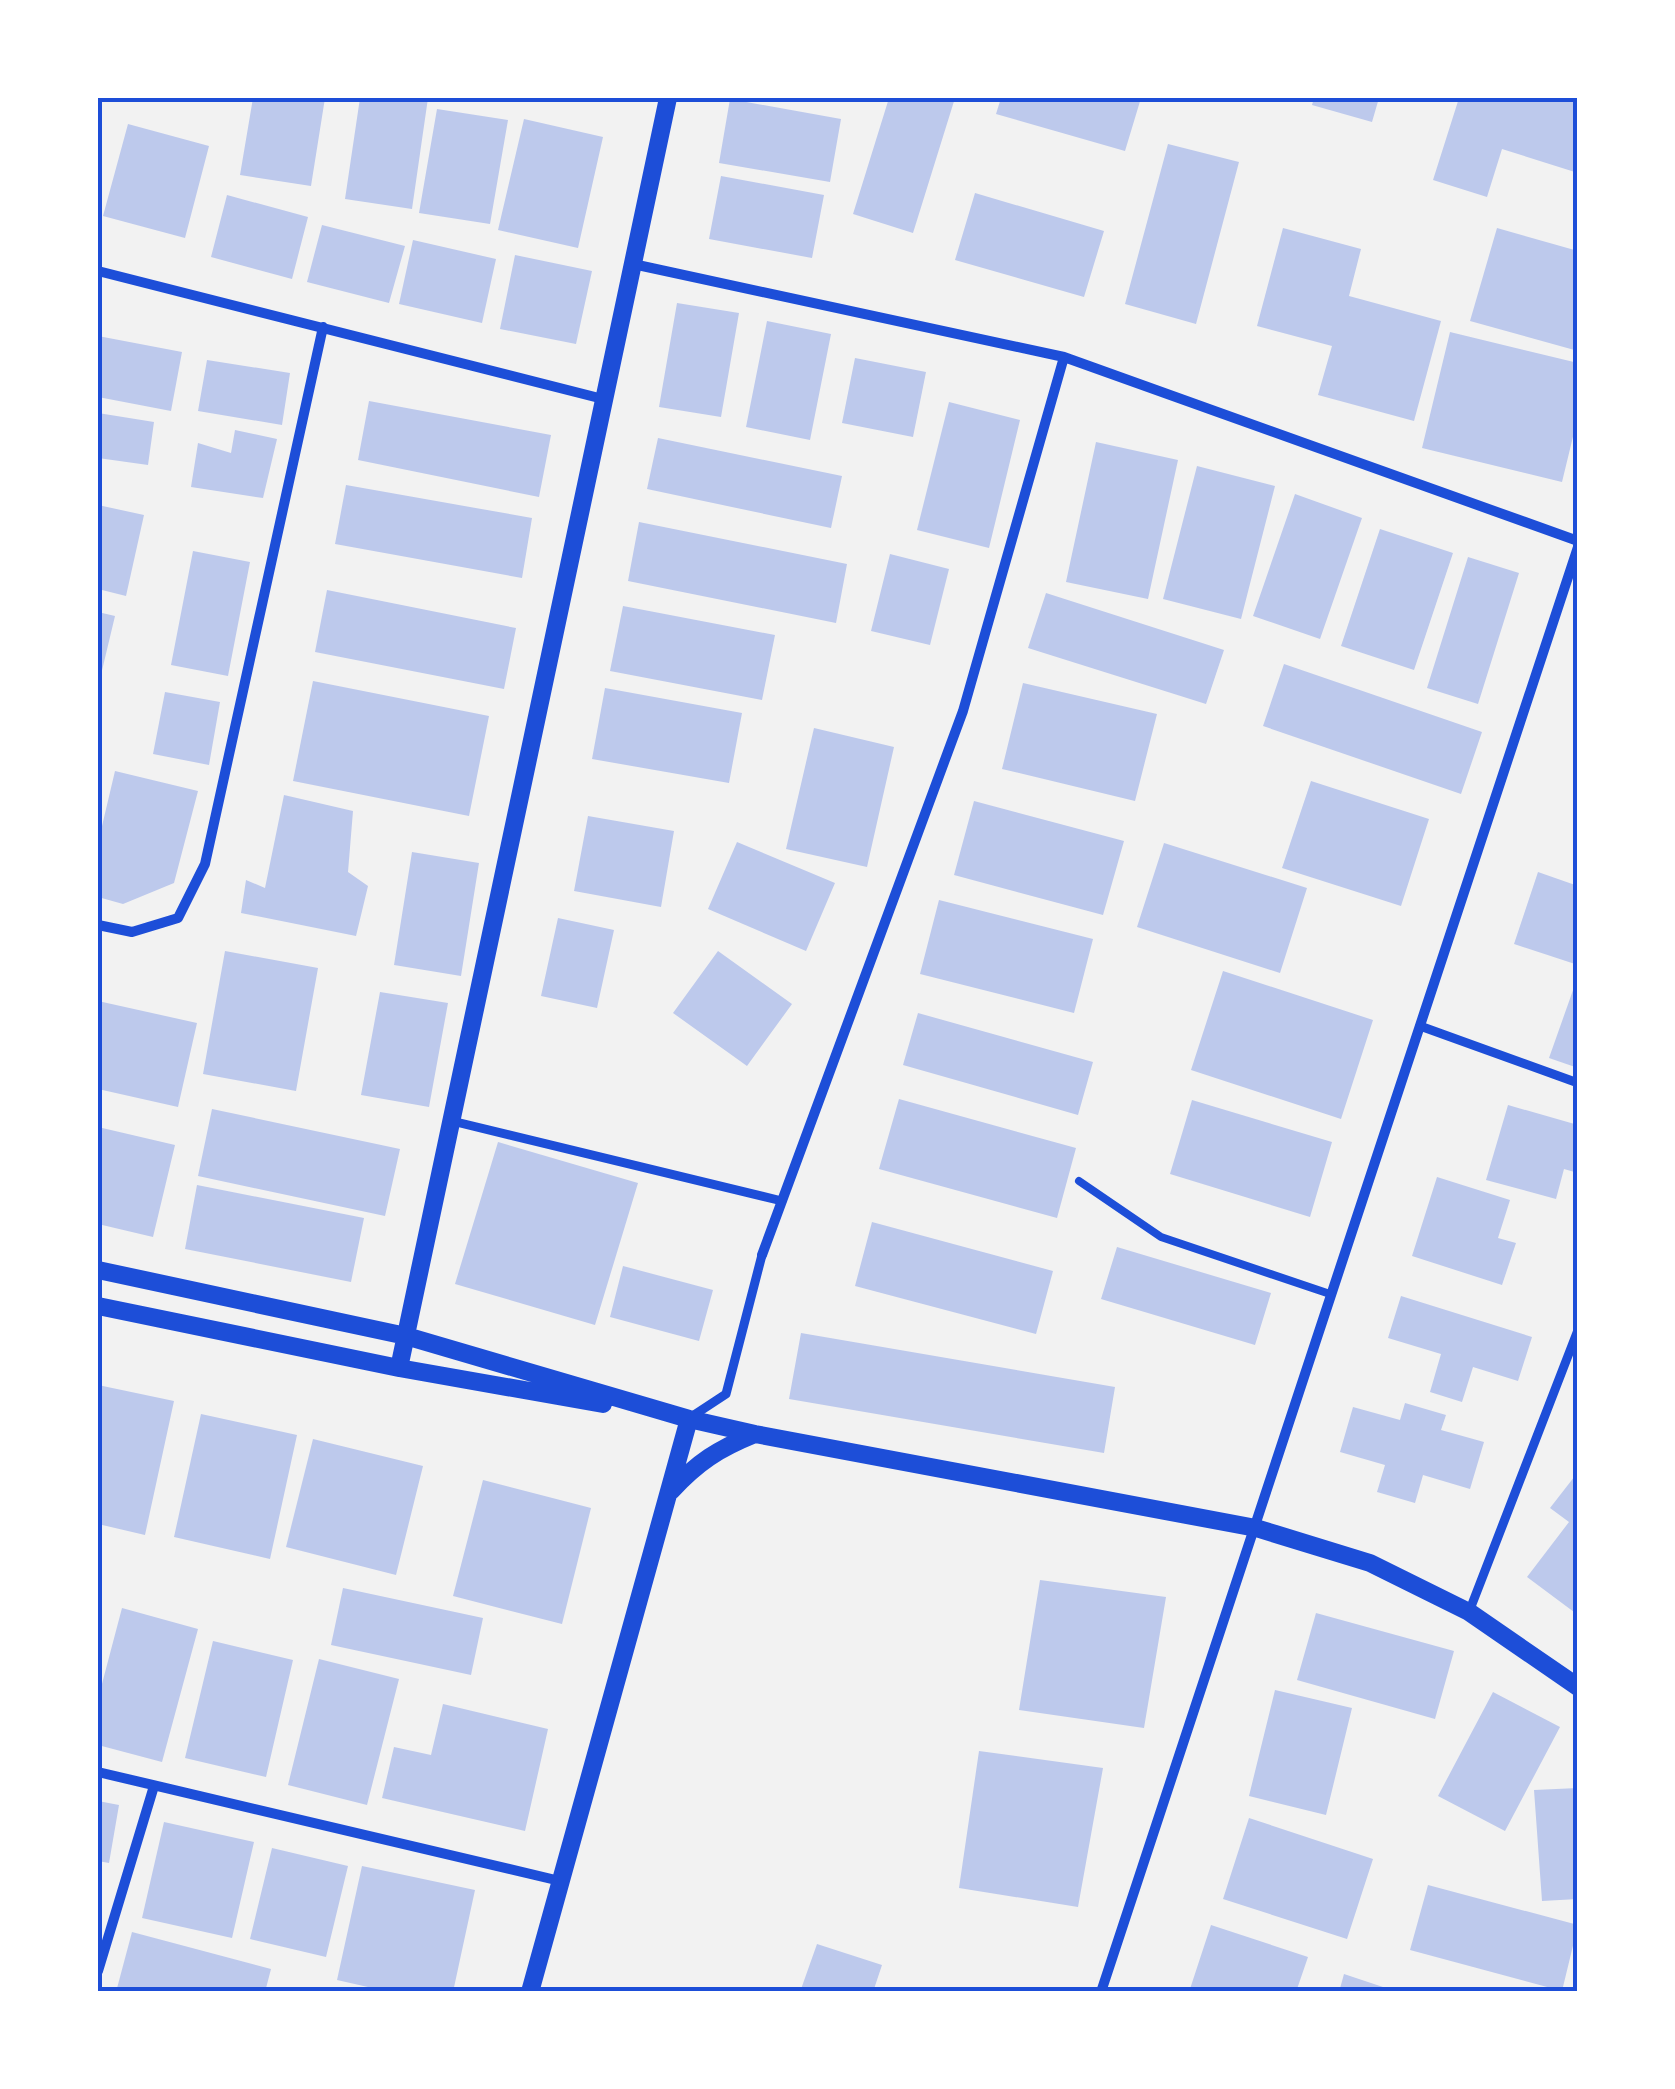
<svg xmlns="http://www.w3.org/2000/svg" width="1675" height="2089" viewBox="0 0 1675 2089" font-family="'Alegreya Sans',sans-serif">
  <rect width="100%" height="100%" fill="#f2f2f2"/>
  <!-- building -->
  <path fill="#bdc9ec" d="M253,98H325L311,186L240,175Z
    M360,98H428L412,209L345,199Z
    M889,98H955L913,233L853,214Z
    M1001,98H1141L1125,151L996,114Z
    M1314,98H1379L1372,122L1312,105Z
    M1459,98H1504L1517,102L1518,98H1578V173L1502,149L1487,197L1433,180Z
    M730,99L841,119L830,182L719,163Z
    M437,109L508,120L490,224L419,213Z
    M524,119L603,137L578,248L498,230Z
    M128,124L209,146L185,238L103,216Z
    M1168,144L1239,162L1196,324L1125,304Z
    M721,176L824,195L812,258L709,239Z
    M975,193L1104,231L1084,297L955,260Z
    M227,195L308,217L292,279L211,257Z
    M322,225L405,246L389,303L307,282Z
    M1283,228L1361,249L1349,296L1441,321L1414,421L1318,395L1332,346L1257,326Z
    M1497,228L1578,251V351L1470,321Z
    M413,240L496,259L482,323L399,304Z
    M515,255L592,271L576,344L500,329Z
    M677,303L739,313L721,417L659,407Z
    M767,321L831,334L810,440L746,427Z
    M1450,332L1578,363V416L1562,482L1422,448Z
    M98,336L182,352L171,411L98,397Z
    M855,358L926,372L913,437L842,423Z
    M207,360L290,373L282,425L198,411Z
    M369,401L551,435L539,497L358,460Z
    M949,402L1020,420L989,548L917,530Z
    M98,413L154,422L148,465L98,458Z
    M235,430L277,439L263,498L191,487L198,443L231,453Z
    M658,438L842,476L831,528L647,489Z
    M1096,442L1178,460L1148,599L1066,582Z
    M1197,466L1275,486L1241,619L1163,599Z
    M346,485L532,518L522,578L335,544Z
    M1295,494L1362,518L1320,639L1253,616Z
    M98,505L144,515L126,596L98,589Z
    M639,522L847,564L836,623L628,581Z
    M1380,529L1453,553L1414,670L1341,646Z
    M193,551L250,562L228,676L171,665Z
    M890,554L949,569L930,645L871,631Z
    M1468,557L1519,573L1478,704L1427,688Z
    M327,590L516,628L504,689L315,652Z
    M1046,593L1224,650L1206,704L1028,648Z
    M623,606L775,635L762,700L610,671Z
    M98,612L115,616L99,683H98Z
    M1284,664L1482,732L1461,794L1263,726Z
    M313,681L489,716L469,816L293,781Z
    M1023,683L1157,714L1135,801L1002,769Z
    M605,688L742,713L729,783L592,759Z
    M165,692L220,702L209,765L153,754Z
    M814,728L894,747L867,867L786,849Z
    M115,771L198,791L174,883L123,904L98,897V843Z
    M1311,781L1429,819L1401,906L1282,868Z
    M284,795L353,811L348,872L368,886L356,936L241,913L246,880L265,888Z
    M974,801L1124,841L1103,915L954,875Z
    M588,816L674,831L661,907L574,891Z
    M737,842L835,883L806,951L708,909Z
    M1164,843L1307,888L1280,973L1137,927Z
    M412,852L479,863L461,976L394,965Z
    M1538,872L1578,886V965L1514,944Z
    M939,900L1093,939L1074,1013L920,974Z
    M558,918L614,930L597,1008L541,996Z
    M225,951L318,968L296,1091L203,1074Z
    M718,951L792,1004L747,1066L673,1013Z
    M1223,971L1373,1020L1341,1119L1191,1070Z
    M1578,976V1068L1549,1058Z
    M380,992L448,1003L429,1107L361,1095Z
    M98,1001L197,1023L178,1107L98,1089Z
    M918,1013L1093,1062L1078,1115L903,1065Z
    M899,1099L1076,1148L1057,1218L879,1169Z
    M1192,1100L1332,1142L1310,1217L1170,1174Z
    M1508,1105L1578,1125V1173L1564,1169L1556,1199L1486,1180Z
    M212,1109L400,1149L385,1216L198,1176Z
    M98,1127L175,1145L153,1237L98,1224Z
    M498,1142L638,1183L595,1325L455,1284Z
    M1437,1177L1510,1200L1498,1238L1516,1243L1502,1285L1412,1256Z
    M197,1185L364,1218L351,1282L185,1249Z
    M872,1222L1053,1271L1036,1334L855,1286Z
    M1117,1247L1271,1293L1255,1345L1101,1299Z
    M623,1266L713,1290L699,1341L610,1317Z
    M1401,1296L1532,1337L1518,1381L1473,1367L1462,1402L1430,1392L1441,1354L1388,1338Z
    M801,1333L1115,1387L1104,1453L789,1399Z
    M98,1385L174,1401L145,1535L98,1524Z
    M1405,1403L1446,1415L1441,1430L1484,1442L1470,1489L1423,1475L1415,1503L1377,1492L1385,1465L1340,1452L1353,1407L1400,1420Z
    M201,1414L297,1435L270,1559L174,1537Z
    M313,1439L423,1466L396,1575L286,1547Z
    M1578,1472V1615L1527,1577L1569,1522L1550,1508Z
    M483,1480L591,1508L562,1624L453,1596Z
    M1040,1580L1166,1597L1144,1728L1019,1710Z
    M343,1588L483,1618L471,1675L331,1645Z
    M122,1608L198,1629L162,1762L98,1745V1699Z
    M1316,1613L1454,1651L1435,1719L1297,1680Z
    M213,1641L293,1660L266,1777L185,1758Z
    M319,1659L399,1679L367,1805L288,1785Z
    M1275,1690L1352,1708L1326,1815L1249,1796Z
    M1493,1692L1560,1727L1505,1831L1438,1796Z
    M443,1704L548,1729L525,1831L382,1798L394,1747L431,1755Z
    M979,1751L1103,1768L1078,1907L959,1888Z
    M1578,1788V1899L1542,1901L1534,1790Z
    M98,1801L119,1805L109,1863L98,1861Z
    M1249,1818L1373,1859L1347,1939L1223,1899Z
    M164,1822L254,1842L232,1938L142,1918Z
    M272,1848L348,1866L326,1957L250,1939Z
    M362,1866L475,1890L453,1992H390L337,1980Z
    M1428,1885L1578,1925L1562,1991L1410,1950Z
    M1211,1925L1308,1957L1296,1992H1189Z
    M132,1932L271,1969L265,1992H116Z
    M817,1944L882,1965L873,1992H800Z
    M1344,1974L1395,1991V1992H1339Z"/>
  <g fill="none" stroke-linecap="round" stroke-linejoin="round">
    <!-- service -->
    <path stroke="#1d4ed8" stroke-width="8" d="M1079,1181L1161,1237L1330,1294"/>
    <!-- pedestrian -->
    <path stroke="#1d4ed8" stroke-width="9" d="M1420,1026L1578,1083
      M452,1121L782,1201
      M691,1417L726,1394L762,1255
      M1469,1612L1578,1330"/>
    <!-- minor -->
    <path stroke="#1d4ed8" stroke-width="10" d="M633,264L1064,357L1578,541
      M98,271L603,399
      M98,925L132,932L178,918L205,864L323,327
      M762,1255L963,711L1064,357
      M98,1772L560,1881
      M98,1971L154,1786
      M1101,1992L1578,547"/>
    <!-- tertiary -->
    <path stroke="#1d4ed8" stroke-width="18" d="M98,1270L406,1336L689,1419L755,1434L1256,1528L1370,1563L1469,1612L1578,1687
      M98,1306L399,1368L603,1404
      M399,1368L668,98
      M671,1491C698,1462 718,1449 755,1434
      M530,1992L689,1419"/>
  </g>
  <!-- border -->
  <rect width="1675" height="2089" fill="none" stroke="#ffffff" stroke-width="200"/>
  <rect x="100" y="100" width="1475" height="1889" fill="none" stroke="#1d4ed8" stroke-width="4"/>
</svg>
